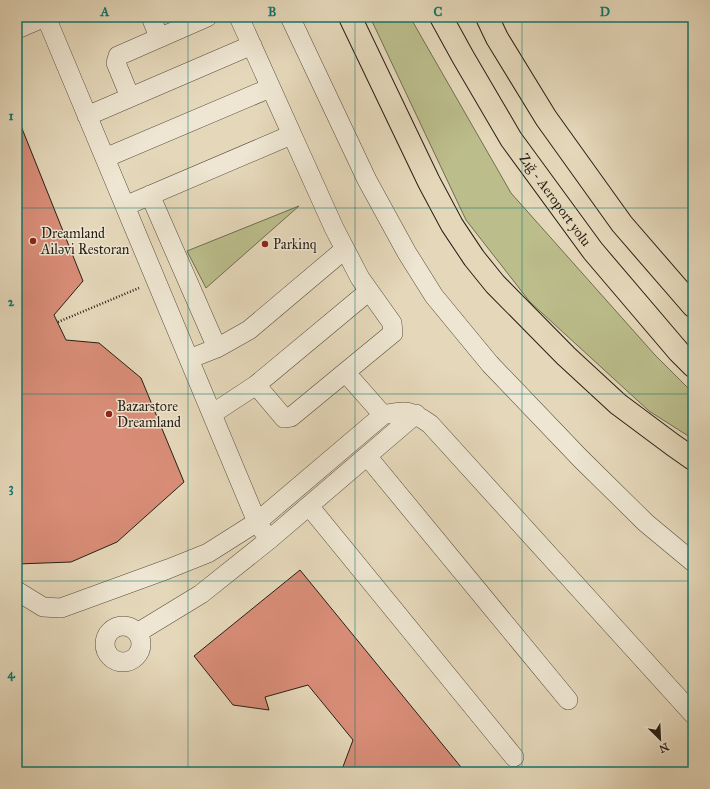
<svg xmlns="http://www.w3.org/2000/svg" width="710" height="789" viewBox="0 0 710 789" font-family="'IM FELL Great Primer',serif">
  <rect width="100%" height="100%" fill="#e5d8ba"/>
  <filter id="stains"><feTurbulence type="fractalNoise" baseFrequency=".005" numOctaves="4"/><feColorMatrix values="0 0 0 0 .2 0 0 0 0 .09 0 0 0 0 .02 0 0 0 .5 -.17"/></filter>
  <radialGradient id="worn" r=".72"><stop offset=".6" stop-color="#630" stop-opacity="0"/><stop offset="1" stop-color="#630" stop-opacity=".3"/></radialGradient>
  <!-- green -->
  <path fill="#bbbd8b" stroke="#716e50" d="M370,17H410L511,193L655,355L693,393V439L649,411L530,302L466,220Z
    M299,206L206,288L187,251Z"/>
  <!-- building -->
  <path fill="#d98d78" stroke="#271f15" d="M17,116L83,281L54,315L66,340L99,343L141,378L184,482L117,542L71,562L17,564Z
    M300,570L465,772H341L353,740L308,685L265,697L269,710L233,705L194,656Z"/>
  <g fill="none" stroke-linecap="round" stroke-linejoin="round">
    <!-- minor casing -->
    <g stroke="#564d3e" stroke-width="20">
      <path id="minor" d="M46,17L257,522L263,531
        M151,17L159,37
        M290,17L367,180L407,253L434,296L490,364L581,459L646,523L693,562
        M17,29L45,17
        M130,97L116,63L118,56L207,17
        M87,116L252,45
        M105,158L270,88
        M150,195L217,348
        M125,206L291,135
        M189,359L217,348L249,330L345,249
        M346,373L383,415
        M256,385L369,291
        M212,414L256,385L284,418L291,417L393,333L392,323L360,278L334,228L239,17
        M367,456L568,700
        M309,506L514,757
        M17,591L43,607L61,608L168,569L208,553L257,522L383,415C407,410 410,410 430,424L693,714
        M105 644a18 18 0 1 1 36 0a18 18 0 1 1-36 0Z
        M137,633L201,594L270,539L416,414"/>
    </g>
    <!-- major casing -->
    <g stroke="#271f15" stroke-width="24">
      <path id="major" d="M350,17L429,182L452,225L474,258L495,284L566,356L618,404L673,445L693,459"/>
    </g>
    <!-- highway casing -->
    <g stroke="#271f15" stroke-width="24">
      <g id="highway">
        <path id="s1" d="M441,17L463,57L511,139L593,251L679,352L693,366"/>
        <path d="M487,17L497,38L546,118L622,224L693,306"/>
      </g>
    </g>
    <!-- path -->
    <path stroke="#271f15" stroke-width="2.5" stroke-dasharray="1 2" stroke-linecap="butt" d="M58,322L139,288"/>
    <!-- minor -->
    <use href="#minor" stroke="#eee6d2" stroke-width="19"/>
    <!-- major -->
    <use href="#major" stroke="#e5d8ba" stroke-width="22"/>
    <!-- highway -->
    <use href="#highway" stroke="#e5d8ba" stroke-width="22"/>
  </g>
  <!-- grid -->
  <path fill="none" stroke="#0f766e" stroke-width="1" stroke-opacity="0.55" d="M188,17V772M355,17V772M522,17V772M17,208H693M17,394H693M17,581H693"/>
  <!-- markers -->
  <g fill="#8f2418" stroke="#eee6d2" stroke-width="1.5">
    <circle cx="33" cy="241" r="4"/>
    <circle cx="265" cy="244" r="4"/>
    <circle cx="109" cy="414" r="4"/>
  </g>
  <g text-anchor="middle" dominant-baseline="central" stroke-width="3" stroke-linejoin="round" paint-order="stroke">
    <!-- street labels -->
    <g font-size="14" fill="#271f15" stroke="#eee6d2">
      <text stroke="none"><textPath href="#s1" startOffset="216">Zığ - Aeroport yolu</textPath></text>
    </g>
    <!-- poi labels -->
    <g font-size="14" fill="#271f15" stroke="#eee6d2" text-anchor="start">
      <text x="41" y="233">Dreamland<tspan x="41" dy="16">Ailəvi Restoran</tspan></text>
      <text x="273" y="244">Parkinq</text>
      <text x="117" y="406">Bazarstore<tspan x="117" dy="16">Dreamland</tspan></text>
    </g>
  </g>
  <!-- margin -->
  <rect width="710" height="789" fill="none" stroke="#e5d8ba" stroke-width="44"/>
  <!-- north arrow -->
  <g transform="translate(660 739) rotate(156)" stroke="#eee6d2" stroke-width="3" paint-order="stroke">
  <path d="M0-3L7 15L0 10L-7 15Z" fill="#271f15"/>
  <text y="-6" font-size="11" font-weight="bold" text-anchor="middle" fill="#271f15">N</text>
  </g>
  <rect x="22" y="22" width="666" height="745" fill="none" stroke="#0f766e" stroke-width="1.5"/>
  <g font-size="13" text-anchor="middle" font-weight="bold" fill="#0f766e">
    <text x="105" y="16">A</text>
    <text x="272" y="16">B</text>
    <text x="438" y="16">C</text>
    <text x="605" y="16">D</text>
    <text x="11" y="120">1</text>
    <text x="11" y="306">2</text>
    <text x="11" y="492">3</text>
    <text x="11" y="678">4</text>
  </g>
  <rect width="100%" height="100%" filter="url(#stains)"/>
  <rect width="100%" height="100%" fill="url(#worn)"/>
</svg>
